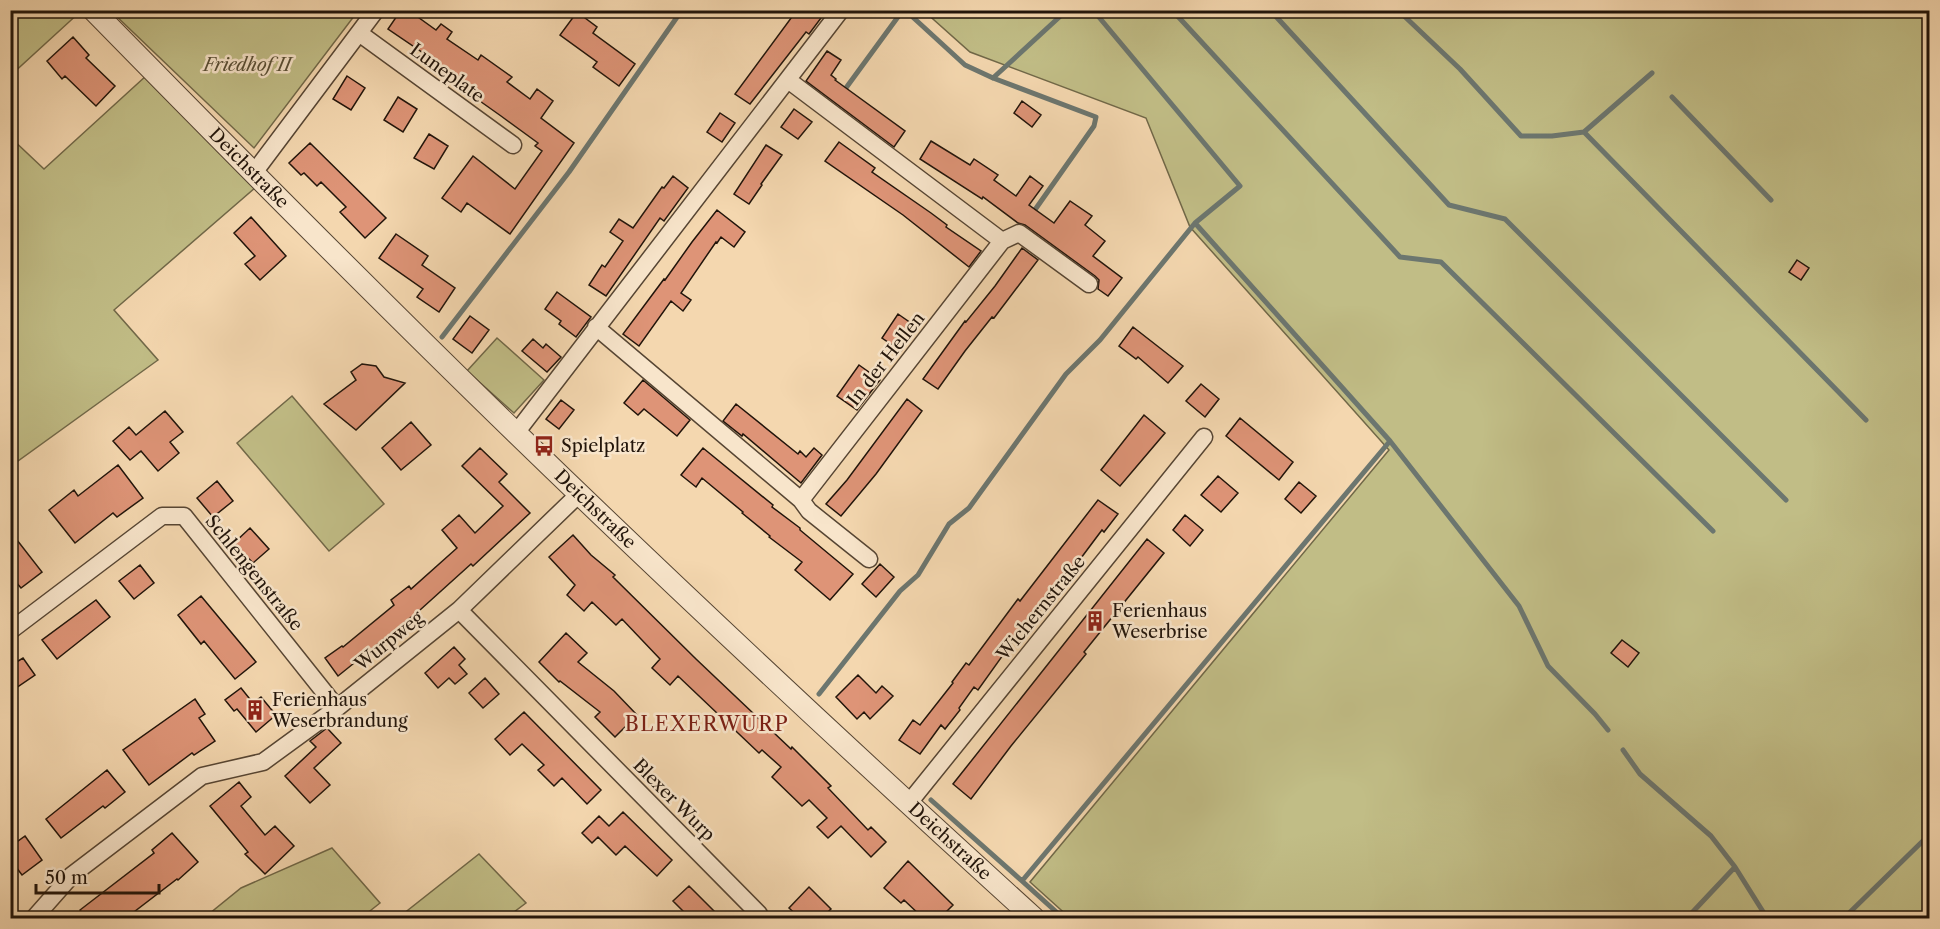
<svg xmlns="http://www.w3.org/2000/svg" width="1940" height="929" viewBox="0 0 1940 929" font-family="'Libre Caslon Text',serif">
  <rect width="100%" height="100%" fill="#f4d7af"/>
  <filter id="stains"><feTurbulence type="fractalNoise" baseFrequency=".00333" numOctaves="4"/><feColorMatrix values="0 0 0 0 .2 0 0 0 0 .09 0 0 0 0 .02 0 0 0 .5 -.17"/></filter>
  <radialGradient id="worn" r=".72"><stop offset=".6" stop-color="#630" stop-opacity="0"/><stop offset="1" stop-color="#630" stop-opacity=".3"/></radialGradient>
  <!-- green -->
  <path fill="#c1bd86" stroke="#716848" stroke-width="1.5" d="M11,10H81V11L11,75Z
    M111,11H358L254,148Z
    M924,11H1929V918H1070L1030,882L1389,450L1190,227L1146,118L970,52Z
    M147,75L256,187L114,310L158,360L11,466L10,137L44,169Z
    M497,338L544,380L514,413L467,371Z
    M292,396L384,504L329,551L237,443Z
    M332,848L380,903L361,918H204L241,888Z
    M479,854L526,903L506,918H398Z"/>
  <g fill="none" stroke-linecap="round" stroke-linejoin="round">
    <!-- stream -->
    <path stroke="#6c766f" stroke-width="5" d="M905,10L965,65L993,78L1096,117L1094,126L1032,214
      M1172,10L1400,257L1441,262L1713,531
      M1270,10L1449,205L1505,219L1786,500
      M1406,10L1402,14L1460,69L1521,136H1552L1584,132L1866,420
      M993,78L1067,10
      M843,92L903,10
      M1672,97L1771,200
      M1584,132L1652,73
      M1195,223L1390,441L1519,606L1548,666L1595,714L1608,730
      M442,337L569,172L682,10
      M819,694L900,591L918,575L949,524L969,508L1066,374L1100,340L1195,223L1240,186L1093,10
      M1623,750L1640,774L1711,836L1735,867L1767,918
      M931,800L1022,881
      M1063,918L1022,881L1390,441
      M1687,918L1735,867
      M1844,918L1930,834"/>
  </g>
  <!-- building -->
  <path fill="#de9477" stroke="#21140a" stroke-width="1.5" d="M401,10H408L436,30L441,24L452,32L447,39L478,60L481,55L512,77L507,82L530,99L537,89L553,101L541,118L574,143L510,234L467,203L461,212L442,198L473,156L515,189L542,151L535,146L538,143L501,116L446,77L445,79L424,64L429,57L388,29Z
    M797,10H827L809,34L806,32L750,104L735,94Z
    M577,12L597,27L593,33L635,64L619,86L593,67L597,62L560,35Z
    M73,37L89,55L86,58L115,86L96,106L65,76L62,79L47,61Z
    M827,51L841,60L831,75L836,79L835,80L905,131L894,147L806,81Z
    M347,76L365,88L351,110L333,99Z
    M398,97L417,109L403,132L384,120Z
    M1022,101L1041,115L1032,127L1014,113Z
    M794,109L812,122L798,139L781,127Z
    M720,113L735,123L722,142L707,132Z
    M429,134L448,146L434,169L414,158Z
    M931,141L970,165L974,159L998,175L994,180L1016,196L1030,176L1043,186L1029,205L1054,223L1070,201L1092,216L1085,225L1105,241L1093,256L1122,278L1108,296L1098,289L1099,280L1095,276L1025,225L1018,223L983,197L982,199L920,159Z
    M839,142L875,168L872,172L931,213L947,225L946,227L981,251L969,267L903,215L825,161Z
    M310,143L386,218L365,238L340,212L346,207L321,182L317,186L304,173L301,175L289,163Z
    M766,145L782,155L761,184L762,185L749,204L734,194Z
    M673,176L688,188L664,221L660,218L606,296L589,285L602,265L605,267L623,241L610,232L619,219L633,228L662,187L664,188Z
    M717,210L745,232L734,247L721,237L717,243L716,242L681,293L691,300L683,311L671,301L639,346L623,334L664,279L665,280L692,242Z
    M251,217L286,256L260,280L245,264L255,256L234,233Z
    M396,234L428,256L422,265L455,288L439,312L417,297L423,289L379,258Z
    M1022,248L1038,260L994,318L992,317L965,351L938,389L923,379L965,321L966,322L995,286Z
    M1797,260L1809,268L1801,280L1789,272Z
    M557,292L591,317L576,337L559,324L561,321L545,309Z
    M898,314L918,328L901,351L882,338Z
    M470,316L489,330L472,353L453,339Z
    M1133,327L1183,366L1168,383L1138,357L1136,359L1119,346Z
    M533,339L543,348L546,344L561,357L547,372L522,351Z
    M362,364L376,366L384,377L405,383L356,430L324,404L356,380L351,372Z
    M859,365L880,380L857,410L837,396Z
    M643,380L690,420L677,436L644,409L638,415L624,403Z
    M1201,384L1219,399L1205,417L1186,401Z
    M907,399L922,411L876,474L841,516L826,504L847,480Z
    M561,400L574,410L559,429L546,419Z
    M736,404L798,454L800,451L806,457L814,448L822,455L801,483L743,434L742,436L723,421Z
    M165,411L183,432L170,442L179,453L158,471L141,451L130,460L113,441L129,427L136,435Z
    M1144,415L1165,433L1120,486L1101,470Z
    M1240,418L1293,462L1279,480L1226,436Z
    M411,422L431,445L401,470L382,448Z
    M480,448L507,474L499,482L530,513L473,566L471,564L420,610L338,676L325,658L342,646L343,647L394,605L391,600L409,586L411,589L457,548L442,530L459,515L475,533L503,506L462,466Z
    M703,448L773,505L772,507L800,528V530L853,574L830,600L795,570L802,562L769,537L770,536L742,513L743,512L702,478L696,487L681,475Z
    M118,465L143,498L117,517L113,513L75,543L49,510L74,490L78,496Z
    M1218,476L1238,493L1221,512L1201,495Z
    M217,481L233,501L213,517L197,498Z
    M1299,482L1316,496L1301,513L1285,499Z
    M1098,500L1118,514L1104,532L1102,530L1078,562L1077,561L1026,629L1023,627L978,690L974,687L959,708L960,710L945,729L941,725L920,754L899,740L913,720L920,725L953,683L952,682L966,663L969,665L1018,599L1020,601Z
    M1185,515L1203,530L1190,546L1173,530Z
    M250,528L269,549L253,563L234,543Z
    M10,531L42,572L21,588L10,575Z
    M573,535L591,555L615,575L613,577L696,659L791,749L792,747L831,786L828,788L868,830L871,827L886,842L871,857L841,826L828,838L817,827L827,818L809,800L802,806L772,777L781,767L762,750L759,753L678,676L670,685L652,668L660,659L622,619L616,625L592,602L584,611L567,595L575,585L549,557Z
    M1147,539L1164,553L1084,652L1086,654L1011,746L971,799L953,784Z
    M880,564L894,577L876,597L862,584Z
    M140,565L154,583L134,599L119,581Z
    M201,596L256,662L235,679L204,641L201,644L178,615Z
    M96,600L110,617L57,659L42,640Z
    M566,633L587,653L578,662L614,691L637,715L615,737L595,717L600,712L560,681L559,682L539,662Z
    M1622,640L1639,653L1628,667L1611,653Z
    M454,647L465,659L459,665L467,674L455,684L449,678L438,688L425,673Z
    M23,658L35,675L10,692V666Z
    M858,675L876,693L882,686L893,696L870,719L864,712L857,719L836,697Z
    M485,678L499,694L483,708L469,693Z
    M241,688L253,703L261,697L276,715L256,732L237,709L234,711L225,700Z
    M195,699L205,714L199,718L215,741L194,755L192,753L149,785L123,750Z
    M524,712L601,790L587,804L562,778L554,786L538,770L544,765L522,744L510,755L495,739Z
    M327,728L341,743L314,768L330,785L310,803L285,776L316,747L310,741Z
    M107,770L125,792L105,808L103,806L61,838L46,819Z
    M239,782L251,797L241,806L265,835L275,826L294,846L265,874L245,854L248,852L210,806Z
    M623,812L672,860L657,876L625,846L616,855L598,837L592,843L582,833L599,816L609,826Z
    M172,833L198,862L178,880L177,879L126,918H87L80,910L154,853L152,850Z
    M25,836L42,860L22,875L10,859V847Z
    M908,861L953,905L940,918H923L904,900L901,903L884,888Z
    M689,886L721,918H690L673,901Z
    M809,887L831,909L821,918H800L789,908Z"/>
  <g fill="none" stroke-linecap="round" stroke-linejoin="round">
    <!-- minor casing -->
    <g stroke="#564533" stroke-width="19">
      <path id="minor" d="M359,33L513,145
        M788,80L1002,241L1019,233L1089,284
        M253,174L376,10
        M596,327L801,500L809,511L869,559
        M516,433L841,10
        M801,500L1002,241
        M459,610L759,914
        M10,631L162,516H184L337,708
        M908,804L1204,437
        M34,918L72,875L202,776L263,762L337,708L459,610L579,494"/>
    </g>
    <!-- tertiary casing -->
    <g stroke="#564533" stroke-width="23">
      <g id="tertiary">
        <path id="s1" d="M93,10C233,153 373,294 516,433C686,598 859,759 1034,918"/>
      </g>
    </g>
    <!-- minor -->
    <use href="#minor" stroke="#f8e5cb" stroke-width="16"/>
    <!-- tertiary -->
    <use href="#tertiary" stroke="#f8e5cb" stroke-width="21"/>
  </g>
  <!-- icons -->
  <defs>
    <g id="bus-bare" transform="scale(1.62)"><path d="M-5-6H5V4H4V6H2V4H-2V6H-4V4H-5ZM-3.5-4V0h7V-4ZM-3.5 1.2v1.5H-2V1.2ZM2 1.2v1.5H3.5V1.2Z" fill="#8f2418" stroke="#f8e5cb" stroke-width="2.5" paint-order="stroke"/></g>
    <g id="building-bare" transform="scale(1.62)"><path d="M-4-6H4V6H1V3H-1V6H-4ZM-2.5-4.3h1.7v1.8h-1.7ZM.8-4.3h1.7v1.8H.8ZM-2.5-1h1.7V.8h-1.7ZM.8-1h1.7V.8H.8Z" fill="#8f2418" stroke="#f8e5cb" stroke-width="2.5" paint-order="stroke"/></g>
  </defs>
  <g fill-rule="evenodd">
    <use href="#bus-bare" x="544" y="446"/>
    <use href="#building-bare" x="1095" y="621"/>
    <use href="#building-bare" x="255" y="710"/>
  </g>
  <g text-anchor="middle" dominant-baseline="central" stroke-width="5" stroke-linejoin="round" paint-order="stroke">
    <!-- park labels -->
    <g font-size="18" font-style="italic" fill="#594f35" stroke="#f8e5cb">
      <text x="247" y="65">Friedhof II</text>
    </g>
    <!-- street labels -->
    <g font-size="18" fill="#21140a" stroke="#f8e5cb">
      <text transform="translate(447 73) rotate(36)">Luneplate</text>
      <text stroke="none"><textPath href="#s1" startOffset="222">Deichstraße</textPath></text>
      <text transform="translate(886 359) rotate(-52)">In der Hellen</text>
      <text stroke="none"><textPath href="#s1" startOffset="708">Deichstraße</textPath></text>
      <text transform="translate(254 573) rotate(51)">Schlengenstraße</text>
      <text transform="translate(1041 608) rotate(-51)">Wichernstraße</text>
      <text transform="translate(389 641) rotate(-39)">Wurpweg</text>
      <text transform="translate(674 800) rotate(45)">Blexer Wurp</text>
      <text stroke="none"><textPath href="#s1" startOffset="1194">Deichstraße</textPath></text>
    </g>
    <!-- poi labels -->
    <g font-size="18" fill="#21140a" stroke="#f8e5cb" text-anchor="start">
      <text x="561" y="446">Spielplatz</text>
      <text x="1112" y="611">Ferienhaus<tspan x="1112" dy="21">Weserbrise</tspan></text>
      <text x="272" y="700">Ferienhaus<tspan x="272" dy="21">Weserbrandung</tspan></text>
    </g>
    <!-- neighbourhood labels -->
    <g font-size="20" letter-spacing="1.5" fill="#7a1f14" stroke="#f8e5cb">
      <text x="707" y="724">BLEXERWURP</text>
    </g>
  </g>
  <!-- margin -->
  <rect width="1940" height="929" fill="none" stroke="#f4d7af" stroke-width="36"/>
  <rect x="12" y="12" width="1916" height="905" fill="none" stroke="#21140a" stroke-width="3"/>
  <rect x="18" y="18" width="1904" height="893" fill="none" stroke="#21140a" stroke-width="1.5"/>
  <!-- scale -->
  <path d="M36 884v9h123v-9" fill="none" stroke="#21140a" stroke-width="3"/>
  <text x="45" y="884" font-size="18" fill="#21140a" stroke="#f8e5cb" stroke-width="4.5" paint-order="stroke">50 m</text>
  <rect width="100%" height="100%" filter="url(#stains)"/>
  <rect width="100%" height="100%" fill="url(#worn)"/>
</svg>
